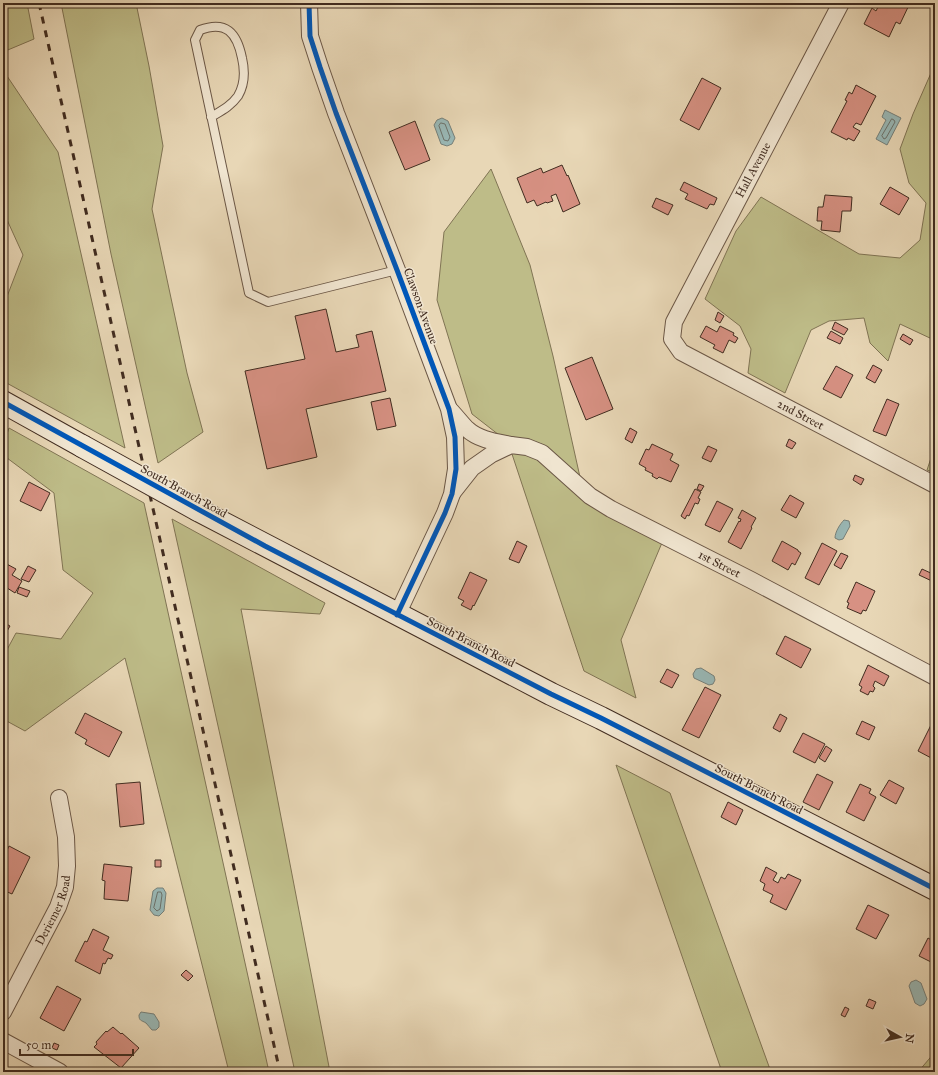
<svg xmlns="http://www.w3.org/2000/svg" width="938" height="1075" viewBox="0 0 938 1075" font-family="'IM FELL Great Primer',serif">
  <rect width="100%" height="100%" fill="#e8d7b6"/>
  <filter id="stains"><feTurbulence type="fractalNoise" baseFrequency=".005" numOctaves="4"/><feColorMatrix values="0 0 0 0 .2 0 0 0 0 .09 0 0 0 0 .02 0 0 0 .5 -.17"/></filter>
  <radialGradient id="worn" r=".72"><stop offset=".6" stop-color="#630" stop-opacity="0"/><stop offset="1" stop-color="#630" stop-opacity=".3"/></radialGradient>
  <!-- green -->
  <path fill="#bebc88" stroke="#807454" d="M3,3H27L34,39L3,52Z
    M61,3H136L149,66L163,146L152,209L187,373L203,432L158,463L111,254Z
    M3,70L58,152L125,448L3,381V307L23,255L3,211Z
    M931,73H935V352L932,339L900,324L888,361L870,343L864,318L829,321L811,330L785,393L748,373L751,349L740,326L705,299L736,231L761,197L859,254L900,258L920,240L926,203L909,183L900,149L913,114Z
    M491,169L530,265L553,356L584,495L664,538L621,640L636,698L584,671L508,442L472,414L437,300L444,232Z
    M9,428L144,503L269,1072H229L125,658L25,731L3,719V657L16,633L61,639L93,593L63,570L54,493L3,455V446Z
    M935,446V473L927,470Z
    M172,519L325,603L320,614L241,609L330,1072H295Z
    M616,765L670,793L771,1072H722Z
    M935,1052V1072H918Z"/>
  <!-- water -->
  <path fill="#99b8b6" stroke="#76807a" d="M885,110L901,118L887,145L876,139L886,120L882,117Z
    M442,118L448,121L455,138L452,144L447,146L441,144L434,125L437,120Z
    M844,520L849,521L850,526L843,539L839,540L835,538C835,532 840,524 844,520Z
    M701,668L714,676L715,680L713,684L709,685L694,678L693,674L696,669Z
    M157,888H163L166,893L164,911L159,916L154,915L150,910L153,891Z
    M916,980L921,983L927,999L924,1004L920,1006L915,1003L909,986L911,982Z
    M141,1012L154,1014L159,1022V1027L156,1030H152C150,1028 148,1025 146,1023C141,1020 139,1021 139,1015Z"/>
  <g fill="none" stroke-linecap="round" stroke-linejoin="round">
    <!-- shore -->
    <path stroke="#6d726b" stroke-width="1" d="M892,119L894,120L895,122L886,138L884,139L882,136Z
      M441,123L445,124L450,137L448,141L444,140L439,126Z
      M158,892H161L162,895L160,909L157,911L154,908Z"/>
  </g>
  <!-- building -->
  <path fill="#d79183" stroke="#412c20" d="M880,3H910L900,24L896,22L889,37L864,24L872,8L876,11Z
    M702,78L721,88L699,130L680,120Z
    M856,85L876,96L861,125L856,123L853,127L860,131L854,141L848,138L847,140L831,132L847,101L845,100L849,92L852,94Z
    M415,121L430,160L405,170L389,132Z
    M562,165L567,176L568,175L580,204L563,212L556,194L551,196L553,201L547,203L546,202L537,206L534,200L527,203L517,178L541,168L543,173Z
    M684,182L717,198L714,205L710,204L707,209L685,199L688,194L680,190Z
    M890,187L909,198L899,215L880,204Z
    M825,195L852,197L851,211H842L840,232L821,230L822,221H817L818,207H823Z
    M656,198L673,205L668,215L652,207Z
    M326,309L336,352L359,347L356,335L372,331L386,391L306,409L317,457L267,469L245,371L305,359L295,316Z
    M718,312L724,316L720,323L715,320Z
    M835,322L848,329L844,335L832,329Z
    M706,326L717,332L720,326L734,333L733,335L738,338L735,343L729,340L723,353L713,348L715,345L700,337Z
    M831,331L843,338L840,344L827,338Z
    M903,334L913,340L910,345L900,339Z
    M592,357L613,409L586,420L565,368Z
    M873,365L882,370L875,383L866,378Z
    M836,366L853,375L841,398L823,389Z
    M390,398L396,426L377,430L371,402Z
    M887,399L899,404L886,436L873,431Z
    M630,428L637,432L632,443L625,439Z
    M789,439L796,443L792,449L786,446Z
    M652,444L673,454L670,460L679,465L671,482L659,477L657,479L652,476L653,474L645,470L646,468L639,464L646,449L649,450Z
    M708,446L717,450L711,462L702,458Z
    M855,475L864,479L861,485L853,480Z
    M29,482L50,493L41,511L20,501Z
    M699,484L704,486L701,491L697,489Z
    M695,489L701,492L698,498L700,499L698,504L695,503L689,516L687,515L685,519L681,516Z
    M790,495L804,503L796,518L781,510Z
    M717,501L733,509L720,532L705,525Z
    M742,510L756,518L751,527L752,528L741,549L728,542L739,521L740,522L741,519L738,518Z
    M517,541L527,546L519,563L509,559Z
    M782,541L798,550V551L801,553L795,565L792,563L788,570L772,561Z
    M822,543L837,551L819,585L805,578Z
    M841,553L848,556L841,569L834,565Z
    M3,562L16,569L12,575L22,581L15,593L4,586L3,588Z
    M28,566L36,570L29,582L21,579Z
    M922,569L935,575L934,582L919,575Z
    M470,572L487,580L474,606L473,605L471,610L461,605L464,601L458,598Z
    M856,582L875,591L866,611L863,610L861,614L847,608L849,603L847,602Z
    M19,587L30,591L27,597L17,593Z
    M3,622L10,626L3,638Z
    M785,636L811,649L801,668L776,654Z
    M868,665L889,676L884,686L875,681L873,686L875,688L873,692L870,691L868,695L860,691L862,687L859,685Z
    M667,669L679,675L672,688L660,682Z
    M705,687L721,695L699,738L682,730Z
    M85,713L122,732L109,757L85,744L87,740L75,733Z
    M780,714L787,718L780,732L773,728Z
    M862,721L875,727L869,740L856,734Z
    M931,725L935,727V760L918,751Z
    M803,733L825,744L815,763L793,752Z
    M826,746L832,750L825,762L819,758Z
    M817,774L833,782L819,810L803,802Z
    M889,780L904,788L896,804L880,795Z
    M140,782L144,824L120,827L116,784Z
    M860,784L871,789L869,793L876,797L864,821L846,812Z
    M728,802L743,810L736,825L721,817Z
    M9,846L30,857L12,894L3,890V859Z
    M155,860H161V867H155Z
    M104,864L132,867L128,901L104,899L105,881L102,880Z
    M766,867L777,873L773,880L778,883L781,877L785,879L788,874L801,880L786,910L770,902L773,895L763,890L765,884L760,881Z
    M868,905L889,915L876,939L856,929Z
    M93,929L109,937L103,950L113,955L111,959L108,958L105,964L103,963L100,974L75,961L85,941L87,942Z
    M928,938L935,942V964L919,956Z
    M186,970L193,976L188,981L181,975Z
    M57,986L81,999L64,1031L40,1018Z
    M869,999L876,1002L873,1009L866,1006Z
    M845,1007L849,1009L845,1017L841,1015Z
    M113,1027L121,1034L122,1033L139,1048L121,1068L94,1047L97,1044L96,1042L106,1031L107,1032Z
    M54,1043L59,1045L57,1050L52,1048Z"/>
  <g fill="none" stroke-linecap="round" stroke-linejoin="round">
    <!-- lane casing -->
    <g stroke="#6b5746" stroke-width="10">
      <path id="lane" d="M211,117C221,111 231,106 238,96C245,84 245,71 242,58C237,33 226,20 200,30L195,40L249,293L268,302L397,270"/>
    </g>
    <!-- street casing -->
    <g stroke="#6b5746" stroke-width="18">
      <g id="street">
        <path d="M309,3L310,36L320,67L336,113L397,270L449,409L455,437L456,469L452,494L445,513L397,615"/>
        <path id="s1" d="M841,3L674,322L672,339L681,352L935,485"/>
        <path d="M450,410C456,416 461,423 467,429C479,440 496,442 511,445"/>
        <path id="s2" d="M453,492L472,468L492,454L511,445L527,447L542,453L590,496L611,509L751,580L935,677"/>
        <path id="s3" d="M3,1012L58,907L65,887L67,866L66,837L59,798"/>
        <path d="M3,1041L60,1072"/>
      </g>
    </g>
    <!-- secondary casing -->
    <g stroke="#412c20" stroke-width="24">
      <path id="secondary" d="M3,402L82,446
        M198,510L551,694L601,718L935,889"/>
    </g>
    <!-- lane -->
    <use href="#lane" stroke="#f0e5d0" stroke-width="8"/>
    <!-- street -->
    <use href="#street" stroke="#f0e5d0" stroke-width="16"/>
    <!-- secondary -->
    <use href="#secondary" stroke="#f0e5d0" stroke-width="22"/>
    <!-- rail -->
    <path stroke="#412c20" stroke-width="3" stroke-dasharray="7 7" stroke-linecap="butt" d="M39,3L280,1072"/>
    <!-- secondary-bridge casing -->
    <g stroke="#412c20" stroke-width="24" stroke-linecap="butt">
      <path id="secondary-bridge" d="M82,446L198,510"/>
    </g>
    <!-- secondary-bridge -->
    <use href="#secondary-bridge" stroke="#f0e5d0" stroke-width="22"/>
    <!-- cycleway casing -->
    <g stroke="#f0e5d0" stroke-width="8">
      <path id="cycleway" d="M309,3L310,36L320,67L336,113L397,270L449,409L455,437L456,469L452,494L445,513L397,615
        M3,402L265,546L551,694L601,718L935,889"/>
    </g>
    <!-- cycleway -->
    <use href="#cycleway" stroke="#0057b8" stroke-width="5"/>
  </g>
  <g text-anchor="middle" dominant-baseline="central" stroke-width="3" stroke-linejoin="round" paint-order="stroke">
    <!-- street labels -->
    <g font-size="12" fill="#412c20" stroke="#f0e5d0">
      <text transform="translate(753 170) rotate(-62)">Hall Avenue</text>
      <text transform="translate(421 306) rotate(70)">Clawson Avenue</text>
      <text stroke="none"><textPath href="#s1" startOffset="528">2nd Street</textPath></text>
      <text transform="translate(184 491) rotate(29)">South Branch Road</text>
      <text stroke="none"><textPath href="#s2" startOffset="319">1st Street</textPath></text>
      <text transform="translate(471 642) rotate(27)">South Branch Road</text>
      <text transform="translate(759 789) rotate(27)">South Branch Road</text>
      <text stroke="none"><textPath href="#s3" startOffset="114">Deriemer Road</textPath></text>
    </g>
  </g>
  <!-- margin -->
  <rect width="938" height="1075" fill="none" stroke="#e8d7b6" stroke-width="16"/>
  <rect x="4" y="4" width="930" height="1067" fill="none" stroke="#412c20" stroke-width="2"/>
  <rect x="8" y="8" width="922" height="1059" fill="none" stroke="#412c20"/>
  <!-- north arrow -->
  <g transform="translate(900 1037) rotate(98)" stroke="#f0e5d0" stroke-width="3" paint-order="stroke">
  <path d="M0-3L7 15L0 10L-7 15Z" fill="#412c20"/>
  <text y="-6" font-size="11" font-weight="bold" text-anchor="middle" fill="#412c20">N</text>
  </g>
  <!-- scale -->
  <path d="M20 1049v6h113v-6" fill="none" stroke="#412c20" stroke-width="2"/>
  <text x="26" y="1049" font-size="12" fill="#412c20" stroke="#f0e5d0" stroke-width="3" paint-order="stroke">50 m</text>
  <rect width="100%" height="100%" filter="url(#stains)"/>
  <rect width="100%" height="100%" fill="url(#worn)"/>
</svg>
